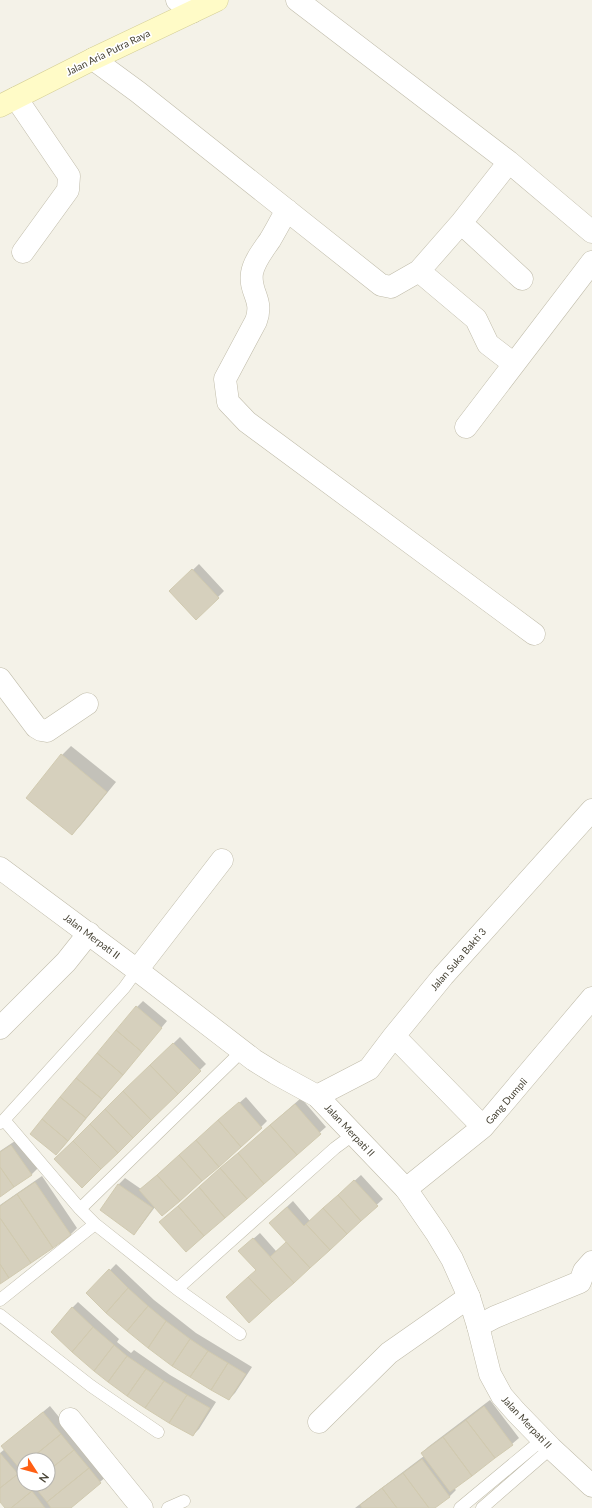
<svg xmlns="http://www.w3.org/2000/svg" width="592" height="1508" viewBox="0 0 592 1508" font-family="Lato,sans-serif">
  <rect width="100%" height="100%" fill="#f4f2e8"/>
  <!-- shadow -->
  <path fill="#0003" fill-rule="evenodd" d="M199,564L224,591L218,597L171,591Z
    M71,746L116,782L81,825L72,834L62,755Z
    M143,1001L167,1021L62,1148L137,1007Z
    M180,1037L206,1064L82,1187L55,1159Z
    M246,1097L267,1121L261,1127L155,1207L140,1227L134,1234L101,1210L119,1184L125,1178L141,1189Z
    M301,1098L326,1127L186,1251L167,1216Z
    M18,1139L38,1168L32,1174L0,1196V1151Z
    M361,1175L383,1199L249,1322L257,1270L246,1245L260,1233L276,1251L287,1242L276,1217L293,1201L310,1221Z
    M42,1176L77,1228L71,1234L0,1283V1205Z
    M116,1264L154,1300L196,1333L252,1367L235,1393L229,1399L88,1293Z
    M78,1302L119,1339L117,1342L131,1353L134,1350L170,1375L216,1402L199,1429L193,1435L72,1308Z
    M490,1400L519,1438L512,1444L454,1488L456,1490L450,1496L434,1508H355L424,1456L422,1453L428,1447Z
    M50,1406L107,1476L69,1508H6L0,1500V1453L5,1449L2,1446ZM24,1460H48V1484H24Z"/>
  <!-- building -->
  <path fill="#d6d0bd" stroke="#d1cab0" d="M192,569L219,598L196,620L169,591Z
    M61,754L107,792L72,835L26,798Z
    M136,1006L162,1028L142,1052L116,1030Z
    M116,1030L142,1052L123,1075L97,1053Z
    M173,1043L201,1071L178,1094L150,1065Z
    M97,1053L123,1075L102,1099L76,1078Z
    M150,1065L178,1094L151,1120L123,1091Z
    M76,1078L102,1099L86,1118L60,1097Z
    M123,1091L151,1120L133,1138L105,1109Z
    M60,1097L86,1118L68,1141L42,1119Z
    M239,1102L262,1128L241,1147L218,1120Z
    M295,1104L321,1134L297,1155L270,1125Z
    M105,1109L133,1138L118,1153L90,1124Z
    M42,1119L68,1141L56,1155L30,1134Z
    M218,1120L241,1147L219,1167L196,1140Z
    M90,1124L118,1153L101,1169L73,1141Z
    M270,1125L297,1155L264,1184L238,1153Z
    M196,1140L219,1167L202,1181L179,1155Z
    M73,1141L101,1169L82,1188L54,1159Z
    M11,1145L32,1175L14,1187L0,1167V1152Z
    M238,1153L264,1184L247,1199L220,1168Z
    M179,1155L202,1181L180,1201L157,1175Z
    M0,1167L14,1187L0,1197Z
    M220,1168L247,1199L225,1218L199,1187Z
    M157,1175L180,1201L162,1216L139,1190Z
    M354,1180L378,1206L361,1221L338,1195Z
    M35,1182L71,1235L53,1248L17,1194Z
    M118,1184L153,1208L134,1235L100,1210Z
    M199,1187L225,1218L204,1236L178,1206Z
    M17,1194L53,1248L31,1263L0,1218V1206Z
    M338,1195L361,1221L347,1234L323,1208Z
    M178,1206L204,1236L186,1252L159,1222Z
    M287,1207L304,1226L306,1224L330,1250L310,1268L269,1223Z
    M323,1208L347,1234L330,1250L306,1224Z
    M0,1218L31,1263L9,1278L0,1264Z
    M253,1238L294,1283L272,1302L248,1277L256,1270L238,1251Z
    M286,1242L310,1268L294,1283L270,1257Z
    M0,1264L9,1278L0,1284Z
    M109,1269L128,1288L106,1313L86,1293Z
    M248,1277L272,1302L249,1323L226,1297Z
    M128,1288L148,1306L127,1331L106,1313Z
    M148,1306L166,1321L148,1348L127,1331Z
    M72,1307L93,1327L72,1352L51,1332Z
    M166,1321L190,1339L172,1366L148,1348Z
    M93,1327L114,1345L94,1371L72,1352Z
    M190,1339L208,1351L190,1377L172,1366Z
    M114,1345L127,1356L108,1382L94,1371Z
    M208,1351L228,1363L211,1390L190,1377Z
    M127,1356L146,1369L127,1396L108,1382Z
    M228,1363L246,1374L229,1400L211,1390Z
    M146,1369L164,1381L145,1408L127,1396Z
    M164,1381L187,1395L169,1423L145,1408Z
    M187,1395L210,1408L193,1436L169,1423Z
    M484,1406L513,1445L495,1458L466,1420Z
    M43,1412L61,1434L29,1460H24V1464L19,1468L1,1446Z
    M466,1420L495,1458L472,1476L443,1437Z
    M61,1434L74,1450L48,1471V1460H29Z
    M443,1437L472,1476L450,1492L421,1453Z
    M74,1450L89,1468L47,1502L32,1484H48V1471Z
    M0,1453L18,1474L0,1488Z
    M422,1459L450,1497L435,1508H429L403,1473Z
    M89,1468L101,1483L71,1508H51L47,1502Z
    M403,1473L429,1508H397L382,1488Z
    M18,1474L24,1481V1484H26L32,1491L11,1508H5L0,1502V1488Z
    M382,1488L397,1508H362L360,1505Z
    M32,1491L45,1508H11Z"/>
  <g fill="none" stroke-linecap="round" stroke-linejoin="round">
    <!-- service casing -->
    <g stroke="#c0bcaa" stroke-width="13">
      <path id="service" d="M4,1120L80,1209L95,1224L177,1289L240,1334
        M0,1123L4,1120L124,988L137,970
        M80,1209L242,1051
        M177,1289L335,1148L354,1134
        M0,1300L95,1224
        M0,1315L91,1386L158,1432
        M168,1508L184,1501
        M460,1508L543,1439
        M482,1508L551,1448"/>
    </g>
    <!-- minor casing -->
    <g stroke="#c0bcaa" stroke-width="23">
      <path id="minor" d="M177,0L192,12
        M297,0L509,162L592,232
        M93,59L138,92L381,285L391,287L419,271L461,223L509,162
        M16,98L69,176L68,190L23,252
        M287,210C281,220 276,230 270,240C264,249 254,261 252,273C249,293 264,299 256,321L225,379L228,402L247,422L534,634
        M461,223L522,279
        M419,271L476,319L488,344L514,364
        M466,427L592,262
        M0,679L36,727L41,730L47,731L87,704
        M137,970L222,860
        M0,1028L66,962L89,933
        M394,1036L483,1127
        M317,1096L369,1069L394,1036L443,976L592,810
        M406,1189L483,1127L592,998
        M478,1326L495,1317L580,1282L584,1271L592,1262
        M70,1419L142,1508
        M319,1422L389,1353L469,1297"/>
    </g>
    <!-- tertiary casing -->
    <g stroke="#c0bcaa" stroke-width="23">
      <path id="tertiary" d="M0,868L137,970L254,1060L275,1073L317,1096L406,1189L437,1234L452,1259L469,1297L478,1326L490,1374L502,1396L516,1412L551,1448L592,1486"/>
    </g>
    <!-- secondary casing -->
    <g stroke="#d5cf96" stroke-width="23">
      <path id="secondary" d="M0,106L93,59L217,0"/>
    </g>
    <!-- service -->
    <use href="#service" stroke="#fff" stroke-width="12"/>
    <!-- minor -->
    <use href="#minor" stroke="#fff" stroke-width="22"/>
    <!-- tertiary -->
    <use href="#tertiary" stroke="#fff" stroke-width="22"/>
    <!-- secondary -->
    <use href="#secondary" stroke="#fffbc7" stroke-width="22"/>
  </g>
  <g text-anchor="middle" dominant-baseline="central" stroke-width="3.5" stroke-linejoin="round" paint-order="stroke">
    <!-- street labels -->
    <g font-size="10" fill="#484436" stroke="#fff">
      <text transform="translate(108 52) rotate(-26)">Jalan Aria Putra Raya</text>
      <text transform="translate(92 936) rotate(37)">Jalan Merpati II</text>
      <text transform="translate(458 959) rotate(-49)">Jalan Suka Bakti 3</text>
      <text transform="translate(506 1101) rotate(-49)">Gang Dumpli</text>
      <text transform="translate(350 1130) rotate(47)">Jalan Merpati II</text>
      <text transform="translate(527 1422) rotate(47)">Jalan Merpati II</text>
    </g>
  </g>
  <!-- north arrow -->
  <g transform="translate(36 1472) rotate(126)"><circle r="19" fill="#ffffff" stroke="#b6b4af"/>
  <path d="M0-3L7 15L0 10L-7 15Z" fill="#ff5f14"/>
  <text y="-6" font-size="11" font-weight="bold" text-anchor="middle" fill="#484436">N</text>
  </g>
</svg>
